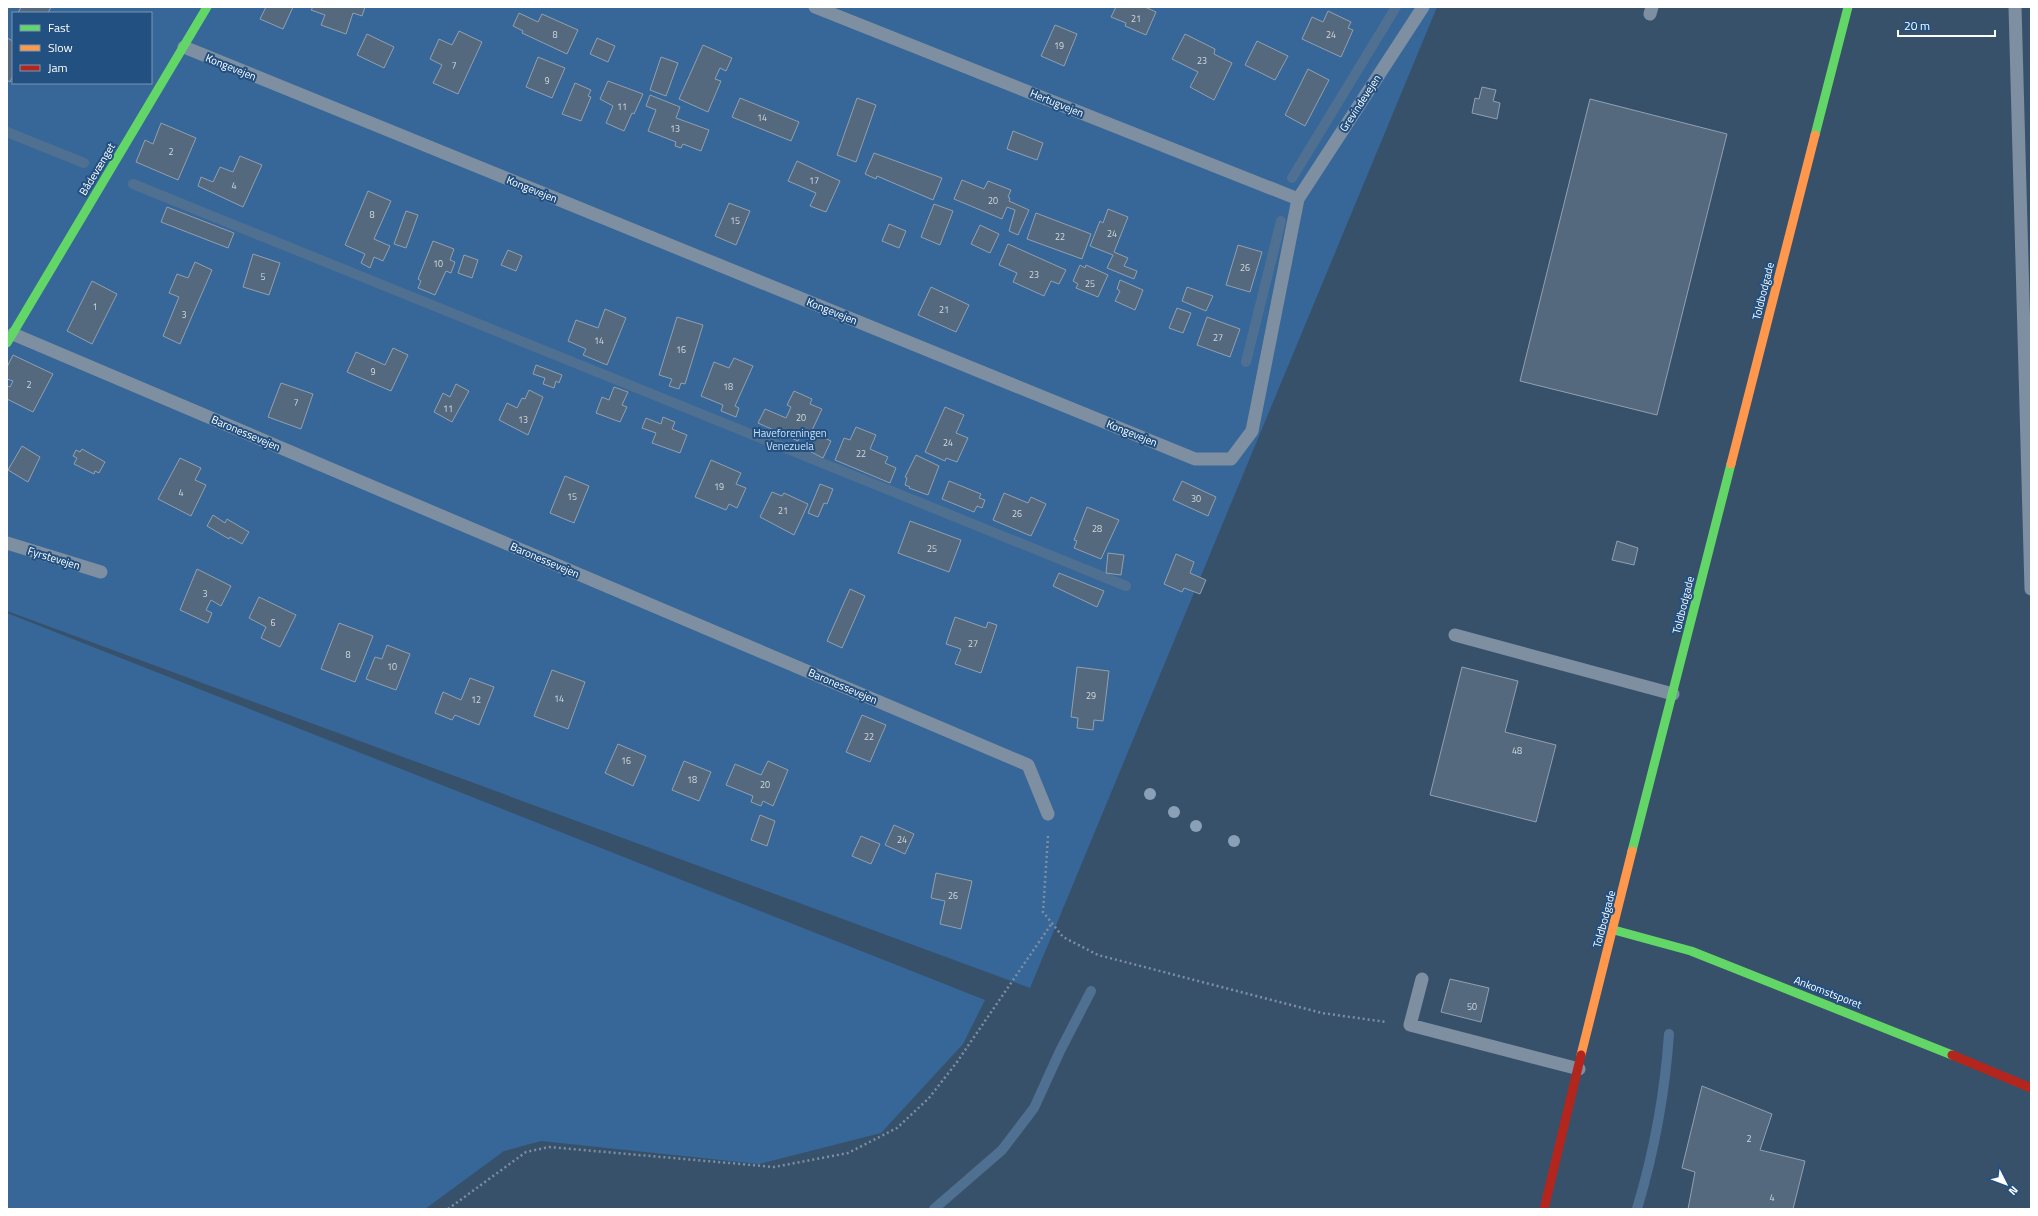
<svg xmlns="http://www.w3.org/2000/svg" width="2038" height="1216" viewBox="0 0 2038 1216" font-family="'Titillium Web',sans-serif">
  <rect width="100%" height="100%" fill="#38516b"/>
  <!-- green -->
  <path fill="#366798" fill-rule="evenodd" d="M7,7H1437L1030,988L7,611ZM13,13H151V83H13Z
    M7,613L985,1000L963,1044L881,1133L759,1164L541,1141L504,1151L425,1209H7Z"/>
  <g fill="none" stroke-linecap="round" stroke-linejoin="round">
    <!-- stream -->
    <path stroke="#507092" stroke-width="10" d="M7,132L84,163
      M1292,178L1396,7
      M133,184L1126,586
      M1246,362L1281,221
      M934,1209L1002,1150L1034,1108L1060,1051L1091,991
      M1637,1209C1654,1152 1665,1093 1669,1034"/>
  </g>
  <!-- building -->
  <path fill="#55697e" stroke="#91a0b0" d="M21,7H51L48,13H18Z
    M266,7H293L283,29L260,19Z
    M313,7H365L362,16L353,13L346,34L321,25L325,15L311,10Z
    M1116,7H1145L1156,12L1146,35L1125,26L1126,23L1111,17Z
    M1328,11L1351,22L1348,28L1353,30L1341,57L1302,39L1312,17L1323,22Z
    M519,13L538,22L542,14L578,30L567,54L522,33L523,31L513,26Z
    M1055,25L1077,34L1064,66L1041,56Z
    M459,31L482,42L458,94L433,83L442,65L430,59L439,39L452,45Z
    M367,34L394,47L384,68L357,55Z
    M1185,34L1215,49L1214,54L1232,63L1214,100L1190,87L1198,72L1172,59Z
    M7,38L13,41V76L10,82L7,80Z
    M597,38L615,46L608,62L590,54Z
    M1257,41L1288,56L1275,80L1245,65Z
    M703,45L732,58L726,71L720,68L715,79L721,81L708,112L679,99Z
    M538,57L565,68L552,98L526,87Z
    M661,57L678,63L666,96L650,90Z
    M1308,69L1329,80L1305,126L1285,115Z
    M608,81L643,94L634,114L632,113L624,131L606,123L613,106L600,99Z
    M575,83L591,90L588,96L591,97L581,121L562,114Z
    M1482,87L1496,90L1493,101L1500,103L1497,119L1472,113L1475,98L1479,99Z
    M650,95L680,107L676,118L709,130L701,151L683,144L681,148L675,146L676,142L648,131L656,110L646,106Z
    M740,98L799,122L791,141L732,117Z
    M857,98L876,105L856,162L837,155Z
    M1590,99L1727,134L1657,415L1520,381Z
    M161,123L196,138L178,180L136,162L145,140L153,144Z
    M1013,131L1043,143L1037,160L1007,149Z
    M874,153L942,178L933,200L877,176L876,179L865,174Z
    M240,156L262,165L243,207L198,186L201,177L213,182L220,167L233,172Z
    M797,161L840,181L826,212L810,206L816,193L788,181Z
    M962,180L984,189L988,181L1011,190L1008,197L1010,198L1009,201L1029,210L1018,235L1009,231L1015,210L1007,207L1002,219L954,199Z
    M368,191L391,201L374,239L390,246L383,261L374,257L370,268L361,263L365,254L345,245Z
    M729,203L750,211L736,245L715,236Z
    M934,204L953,211L940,245L921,237Z
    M167,207L234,233L228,248L161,222Z
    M1108,209L1128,217L1114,252L1128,258L1124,266L1137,271L1134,279L1107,268L1113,255L1090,246L1100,221L1103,223Z
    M406,211L418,215L406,248L394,244Z
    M1036,213L1091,234L1082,259L1027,239Z
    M889,224L906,231L899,248L882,241Z
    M980,225L999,234L990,253L971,244Z
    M433,241L454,249L450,260L455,262L451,273L446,271L435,295L418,288L421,281L418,279Z
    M1008,244L1066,270L1059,284L1051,281L1044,296L1013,282L1017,273L999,265Z
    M1238,245L1262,252L1250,292L1226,285Z
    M508,250L522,256L516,271L501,265Z
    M253,254L280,263L269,295L243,287Z
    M464,255L478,260L472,278L458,273Z
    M195,262L212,270L180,344L163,336L179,297L169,293L177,274L188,278Z
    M1080,265L1085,268L1086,265L1108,275L1098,297L1076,288L1078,284L1073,281Z
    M1120,280L1143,290L1135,310L1115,301L1120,291L1117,289Z
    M92,281L117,294L92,344L67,331Z
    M931,287L969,305L956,332L918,315Z
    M1187,287L1213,296L1206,311L1182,301Z
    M1177,308L1191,313L1183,333L1169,328Z
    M605,309L626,318L607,365L583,355L586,349L568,341L576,320L598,328Z
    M677,317L703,325L685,384L681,383L679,389L669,386L672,379L659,375Z
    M1207,317L1240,329L1230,357L1197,345Z
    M393,348L408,355L391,391L347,372L356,352L385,365Z
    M13,355L53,374L33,412L7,399V386L10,387L13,381L7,379V367Z
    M734,358L753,366L735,406L739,408L736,417L721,411L723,405L701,396L714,362L729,368Z
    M536,365L562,375L559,383L556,381L554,388L543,384L545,378L533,374Z
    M281,383L313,394L301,429L268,417Z
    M456,384L469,391L452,422L434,412L443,393L450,397Z
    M614,387L628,392L622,405L627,407L620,422L596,413L602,397L609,400Z
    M529,390L543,397L528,435L499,420L507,403L517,408L522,398L525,399Z
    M794,391L812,399L810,404L822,409L808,439L801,435L798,441L758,423L765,409L786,418L791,407L787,405Z
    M945,407L964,415L956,433L968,438L957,462L946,458L945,461L925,452Z
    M663,417L675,422L672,429L687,435L680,453L652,443L656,433L642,428L646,418L661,424Z
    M856,427L876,435L870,449L888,457L885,463L896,468L890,483L835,460L844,438L850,440Z
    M818,435L831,441L823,458L807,450L811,441L814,442Z
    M22,446L40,457L28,482L8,470Z
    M82,449L105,462L99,473L95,471L94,474L74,464L77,458L73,456L76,450L80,452Z
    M916,455L939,466L928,495L909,488L910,487L905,485L907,478L905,477Z
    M180,458L201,468L195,480L206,485L191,516L158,499Z
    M711,460L741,473L736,484L746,488L737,508L729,504L726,510L695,497Z
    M565,476L589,486L574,523L550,513Z
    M949,481L981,494L979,498L985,500L982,508L977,506L974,512L942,499Z
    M1182,481L1216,497L1208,516L1173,500Z
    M820,484L833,489L827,504L824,503L818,517L808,513Z
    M772,492L782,496L784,493L808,504L794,535L760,517Z
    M1004,493L1028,503L1031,497L1046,504L1031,536L993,520Z
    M1087,507L1119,520L1101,559L1074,548L1077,541L1074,540Z
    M213,515L225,523L227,519L249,532L242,544L230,537L229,539L207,526Z
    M910,521L961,540L949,572L898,553Z
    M1617,541L1638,548L1634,565L1612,560Z
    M1108,553L1124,555L1121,575L1106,573Z
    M1176,554L1194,562L1190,573L1206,580L1200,594L1184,588L1182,592L1164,584Z
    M197,569L231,586L221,606L211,600L206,610L212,613L208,623L180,610Z
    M1059,573L1104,591L1097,607L1053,586Z
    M850,589L865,596L842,648L827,641Z
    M259,597L296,615L280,647L261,638L266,627L249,618Z
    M955,617L986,628L988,622L997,625L981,673L955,664L961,649L946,644Z
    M339,623L373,636L355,682L321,669Z
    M387,645L410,654L396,690L366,679L375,657L382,659Z
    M1077,667L1109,671L1103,721L1094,720L1093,730L1077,728L1078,718L1071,717Z
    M1462,667L1518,681L1505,732L1556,745L1536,822L1430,795Z
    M552,670L585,682L568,729L534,716Z
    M470,678L494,687L479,725L455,715L452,720L435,713L443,692L461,700Z
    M862,715L886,725L870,762L846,752Z
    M618,744L646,756L633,786L605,773Z
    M684,761L711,772L699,801L672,790Z
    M768,761L788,770L773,806L763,801L761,806L751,802L753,796L726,785L735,764L761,775Z
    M760,815L775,821L767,846L751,840Z
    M894,825L914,834L905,854L885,845Z
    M861,836L880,844L871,864L852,856Z
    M936,873L972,881L961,929L940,924L945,901L931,898Z
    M1450,979L1489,988L1481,1022L1441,1012Z
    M1702,1086L1772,1114L1760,1150L1805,1161L1793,1209H1688L1695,1172L1682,1168Z"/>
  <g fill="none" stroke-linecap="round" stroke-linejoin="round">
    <!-- path -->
    <path stroke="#7e8fa1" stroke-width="2.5" stroke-dasharray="2 3" stroke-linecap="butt" d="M1048,836L1043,912L1063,937L1098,955L1322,1013L1386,1022
      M448,1209L526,1152L549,1147L774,1167L848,1153L897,1128L929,1098L957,1062L1052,923"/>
    <!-- lane -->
    <path stroke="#7e8fa1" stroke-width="13" d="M815,7L1298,199
      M2015,7L2031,589
      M1650,14L1652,7
      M184,47L1195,459H1231L1252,431L1298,199L1423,7
      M13,334L1028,765L1048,814
      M7,543L101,572
      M1455,635L1673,694
      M1422,979L1410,1025L1579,1069"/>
    <!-- fast -->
    <path stroke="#63d668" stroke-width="9" d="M1815,135L1848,7
      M7,343L207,7
      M1632,851L1731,464
      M1614,930L1691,951L1952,1055"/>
    <!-- slow -->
    <path stroke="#ff974d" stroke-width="9" d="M1731,464L1815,135
      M1581,1055L1632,851"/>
    <!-- jam -->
    <path stroke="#b3261e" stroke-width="9" d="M1952,1055L2031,1088
      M1544,1209L1581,1055"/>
  </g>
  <!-- trees -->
  <g fill="#89a0b7">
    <circle cx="1150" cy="794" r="6"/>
    <circle cx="1174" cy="812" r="6"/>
    <circle cx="1196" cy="826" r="6"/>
    <circle cx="1234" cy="841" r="6"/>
  </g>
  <g text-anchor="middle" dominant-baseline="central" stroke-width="4" stroke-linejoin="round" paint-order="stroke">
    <!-- number labels -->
    <g font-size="9" fill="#d4dadf">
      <text x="1136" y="18">21</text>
      <text x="555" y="34">8</text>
      <text x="1331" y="34">24</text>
      <text x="1059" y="45">19</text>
      <text x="1202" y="60">23</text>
      <text x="454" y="65">7</text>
      <text x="547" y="80">9</text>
      <text x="622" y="106">11</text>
      <text x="762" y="117">14</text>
      <text x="675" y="128">13</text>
      <text x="171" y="151">2</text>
      <text x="814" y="180">17</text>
      <text x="234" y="185">4</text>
      <text x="993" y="200">20</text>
      <text x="372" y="214">8</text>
      <text x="735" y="220">15</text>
      <text x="1112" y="233">24</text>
      <text x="1060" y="236">22</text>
      <text x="438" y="263">10</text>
      <text x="1245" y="267">26</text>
      <text x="1034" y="274">23</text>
      <text x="263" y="276">5</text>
      <text x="1090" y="283">25</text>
      <text x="95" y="306">1</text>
      <text x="944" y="309">21</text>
      <text x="184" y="314">3</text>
      <text x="1218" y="337">27</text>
      <text x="599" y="340">14</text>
      <text x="681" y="349">16</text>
      <text x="373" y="371">9</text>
      <text x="29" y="384">2</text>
      <text x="728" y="386">18</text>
      <text x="296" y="402">7</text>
      <text x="448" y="408">11</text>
      <text x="801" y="417">20</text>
      <text x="523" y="419">13</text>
      <text x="948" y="442">24</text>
      <text x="861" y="453">22</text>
      <text x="719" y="486">19</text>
      <text x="181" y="492">4</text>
      <text x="572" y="496">15</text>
      <text x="1196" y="498">30</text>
      <text x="783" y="510">21</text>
      <text x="1017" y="513">26</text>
      <text x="1097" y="528">28</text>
      <text x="932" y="548">25</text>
      <text x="205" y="593">3</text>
      <text x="273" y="622">6</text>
      <text x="973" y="643">27</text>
      <text x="348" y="654">8</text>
      <text x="392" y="666">10</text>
      <text x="1091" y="695">29</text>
      <text x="559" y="698">14</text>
      <text x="476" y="699">12</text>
      <text x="869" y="736">22</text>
      <text x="1517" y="750">48</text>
      <text x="626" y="760">16</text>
      <text x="692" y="779">18</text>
      <text x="765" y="784">20</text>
      <text x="902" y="839">24</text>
      <text x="953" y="895">26</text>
      <text x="1472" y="1006">50</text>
      <text x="1749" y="1138">2</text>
      <text x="1772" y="1197">4</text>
    </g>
    <!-- street labels -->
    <g font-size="11" fill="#fff" stroke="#225081">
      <text transform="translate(231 67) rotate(22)">Kongevejen</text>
      <text transform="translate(1057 103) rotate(22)">Hertugvejen</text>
      <text transform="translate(1360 103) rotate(-57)">Grevindevejen</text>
      <text transform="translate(97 169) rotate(-59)">Bådevænget</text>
      <text transform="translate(532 189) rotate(22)">Kongevejen</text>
      <text transform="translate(1763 291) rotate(-76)">Toldbodgade</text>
      <text transform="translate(832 311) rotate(22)">Kongevejen</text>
      <text transform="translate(246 433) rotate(23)">Baronessevejen</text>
      <text transform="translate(1132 433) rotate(22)">Kongevejen</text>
      <text transform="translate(54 558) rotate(17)">Fyrstevejen</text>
      <text transform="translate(545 560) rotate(23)">Baronessevejen</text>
      <text transform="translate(1683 605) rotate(-76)">Toldbodgade</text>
      <text transform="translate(843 686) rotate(23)">Baronessevejen</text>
      <text transform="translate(1604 919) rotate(-75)">Toldbodgade</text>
      <text transform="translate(1828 992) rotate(21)">Ankomstsporet</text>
    </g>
    <!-- park labels -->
    <g font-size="11" fill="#cce1f6" stroke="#225081">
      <text x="790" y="433">Haveforeningen<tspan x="790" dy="13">Venezuela</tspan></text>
    </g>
  </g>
  <!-- border -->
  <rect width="2038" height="1216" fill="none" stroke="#ffffff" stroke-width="16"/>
  <!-- legend -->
  <rect x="12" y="12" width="140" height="72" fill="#225081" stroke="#7a96b3"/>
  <rect x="20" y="25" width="20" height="6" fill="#63d668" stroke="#7a96b3"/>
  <text x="48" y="32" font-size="12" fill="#ffffff">Fast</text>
  <rect x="20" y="45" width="20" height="6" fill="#ff974d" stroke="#7a96b3"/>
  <text x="48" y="52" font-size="12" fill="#ffffff">Slow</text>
  <rect x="20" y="65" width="20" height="6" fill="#b3261e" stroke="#7a96b3"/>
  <text x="48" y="72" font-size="12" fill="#ffffff">Jam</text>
  <!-- north arrow -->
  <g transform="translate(2006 1184) rotate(132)" stroke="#225081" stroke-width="3" paint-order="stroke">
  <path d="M0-3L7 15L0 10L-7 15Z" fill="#ffffff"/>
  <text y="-6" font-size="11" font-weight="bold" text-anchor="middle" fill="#ffffff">N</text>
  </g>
  <!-- scale -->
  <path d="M1898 30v6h97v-6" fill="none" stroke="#ffffff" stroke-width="2"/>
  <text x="1904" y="30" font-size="12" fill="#ffffff" stroke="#225081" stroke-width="3" paint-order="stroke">20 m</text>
</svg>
